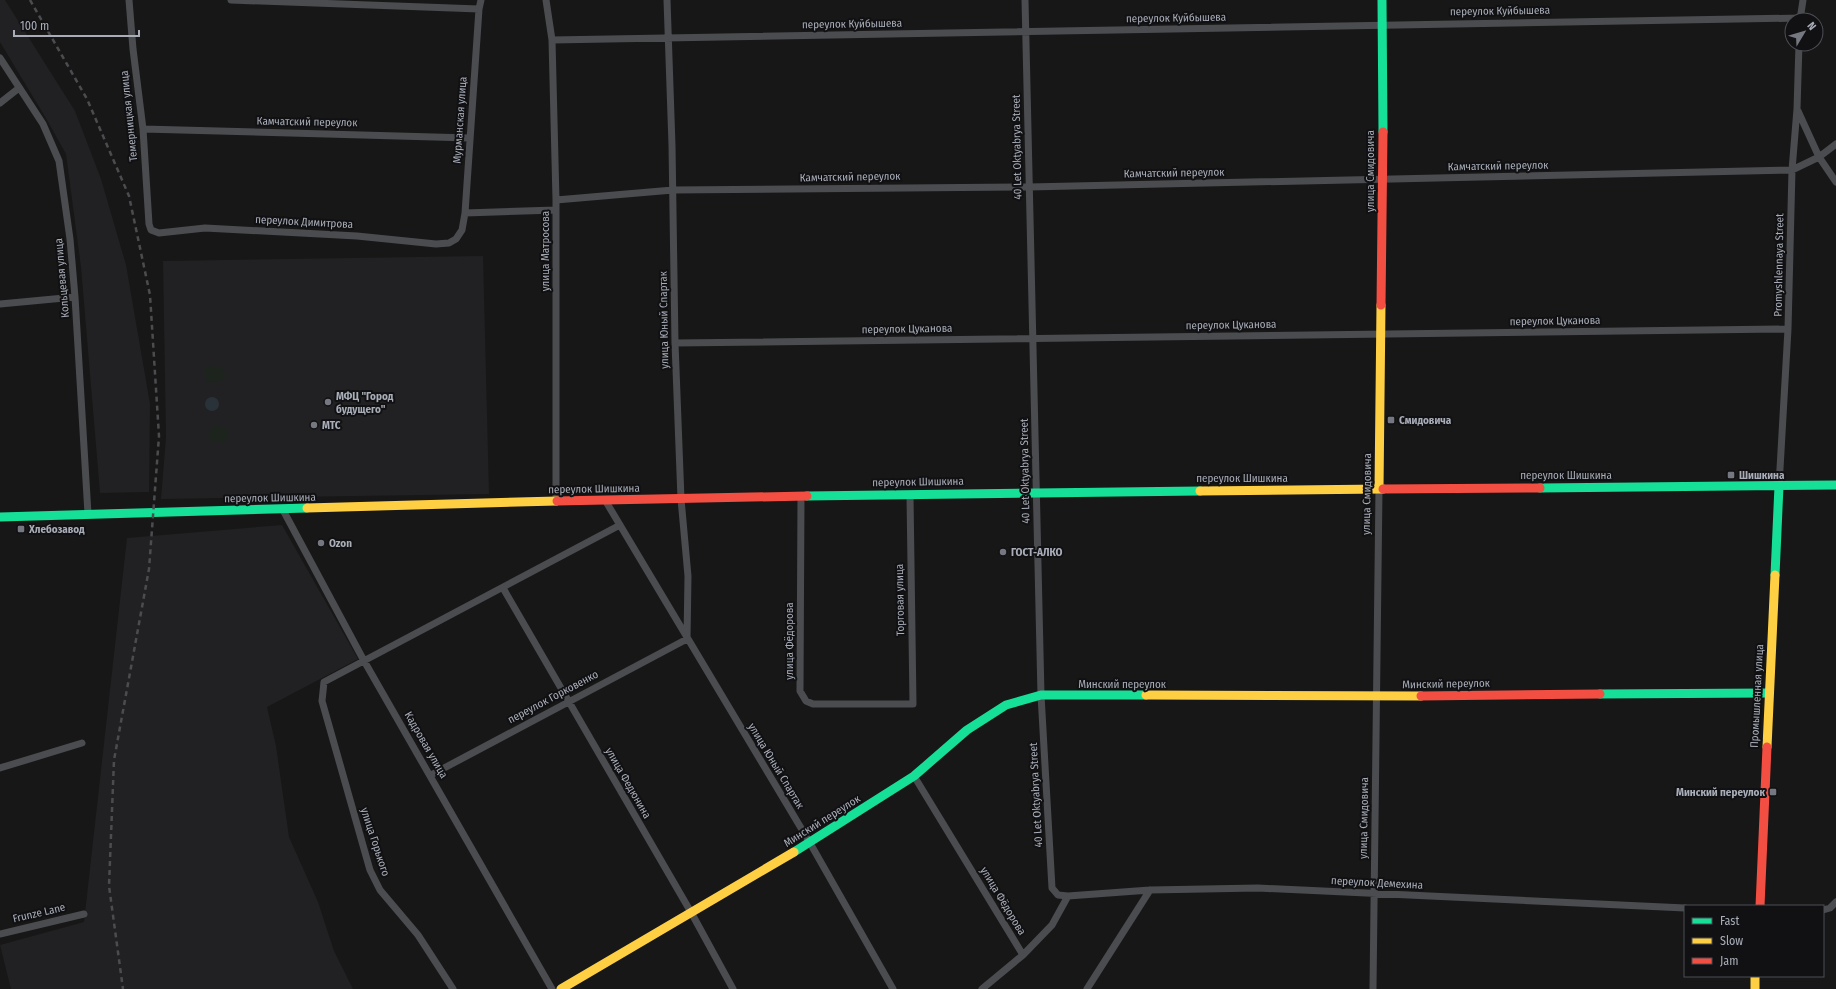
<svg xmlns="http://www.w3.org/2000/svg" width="1836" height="989" viewBox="0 0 1836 989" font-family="'Fira Sans Condensed',sans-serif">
  <rect width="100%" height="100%" fill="#171717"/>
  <!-- built -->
  <path fill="#212123" d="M0,0H5L75,111L101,179L126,265L150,404L149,492L100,493L81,267L66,154L47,120L0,42Z
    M483,256L489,494L161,499L166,437L163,261Z
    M282,525L358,659L267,707L276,746L289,837L318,902L334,951L353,989H11L0,945L84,922L127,538Z"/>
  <!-- green -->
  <path fill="#1d241e" d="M214,366C221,367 226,370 225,378L221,381L208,382L205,379V370L207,367Z
    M218,426C225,427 229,430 228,438L225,441L212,442L209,438V431L212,428Z"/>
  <!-- water -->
  <path fill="#2a3239" d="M205 404a7 7 0 1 1 14 0a7 7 0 1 1-14 0Z"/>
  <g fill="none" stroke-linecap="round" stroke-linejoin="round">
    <!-- street -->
    <path stroke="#4b4c50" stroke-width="7" d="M129,0L133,49L143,129L149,224L151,230L159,233L205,228L357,236L436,244L449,243L456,239L462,230L465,213L479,9L481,0
      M231,0L479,9
      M546,0L552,40L556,200V502
      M1800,20L1803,0
      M552,40L1800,18
      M0,58L43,124L59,161L70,239L75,297L88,514
      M0,103L19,88
      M1798,111L1819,157L1836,182
      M143,129L470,138
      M556,200L673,190L1029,187L1792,170L1819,157L1836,144
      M465,213L556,210
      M0,304L75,297
      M675,343L1788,329
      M1779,486L1788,329L1792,170L1797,109L1799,44
      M801,496L800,691L806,701L813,704H913L910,495
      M605,500L810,843L893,989
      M283,510L363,659L552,989
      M503,588L692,914L733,989
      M0,768L82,743
      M431,775L687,639L688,576L681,499L675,343L672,145L667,0
      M914,776L1023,955
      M1068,896L1150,890L1258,888L1685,908
      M1823,910L1830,908L1836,902
      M0,934L84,914
      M453,989L418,935L380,890L370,870L322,701L324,682L620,525
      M982,989L1023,955L1052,925L1068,896L1058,895L1052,888L1041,695L1025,0
      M1087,989L1150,890
      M1373,989L1379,489"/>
    <!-- fast -->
    <path stroke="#16e098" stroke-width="9" d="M1382,0L1383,132
      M1540,488L1836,485
      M807,496L1200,491
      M0,517L307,508
      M1775,575L1779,486
      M1600,694L1769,693
      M794,852L914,776L967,730L1006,705L1041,695H1146"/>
    <!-- slow -->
    <path stroke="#ffcf43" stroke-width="9" d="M1379,489L1381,305
      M1200,491L1383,489
      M307,508L557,501
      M1146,695L1421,696
      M1767,747L1775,575
      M1755,976V989
      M561,989L794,852"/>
    <!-- jam -->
    <path stroke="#f24e42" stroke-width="9" d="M1381,305L1383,132
      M1383,489L1540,488
      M557,501L807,496
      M1421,696L1600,694
      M1760,906L1767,747"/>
    <!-- rail -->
    <path stroke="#4b4c4f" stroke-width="2.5" stroke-dasharray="5 4" stroke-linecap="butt" d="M30,0L87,99L129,196L150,295L159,436L149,569L114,760L109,886L123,989"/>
  </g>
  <!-- markers -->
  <g fill="#757880" stroke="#111113" stroke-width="1.5">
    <circle cx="328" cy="402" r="4"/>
    <rect x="1387" y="416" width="8" height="8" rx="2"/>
    <circle cx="314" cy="425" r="4"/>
    <rect x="1727" y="471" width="8" height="8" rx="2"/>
    <rect x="17" y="525" width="8" height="8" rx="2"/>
    <circle cx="321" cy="543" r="4"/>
    <circle cx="1003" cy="552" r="4"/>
    <rect x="1769" y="788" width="8" height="8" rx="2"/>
  </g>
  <g text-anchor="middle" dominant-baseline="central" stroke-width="4" stroke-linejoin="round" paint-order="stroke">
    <!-- street labels -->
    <g font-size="11" fill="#a8adb8" stroke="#111113">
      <text transform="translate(1500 11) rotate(-1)">переулок Куйбышева</text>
      <text transform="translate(1176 18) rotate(-1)">переулок Куйбышева</text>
      <text transform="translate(852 24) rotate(-1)">переулок Куйбышева</text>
      <text transform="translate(129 116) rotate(-96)">Темерницкая улица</text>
      <text transform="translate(460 120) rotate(-86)">Мурманская улица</text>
      <text transform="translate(307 122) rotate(1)">Камчатский переулок</text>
      <text transform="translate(1017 147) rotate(-91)">40 Let Oktyabrya Street</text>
      <text transform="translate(1498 166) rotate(-1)">Камчатский переулок</text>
      <text transform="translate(1370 171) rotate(-90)">улица Смидовича</text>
      <text transform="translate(1174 173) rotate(-1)">Камчатский переулок</text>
      <text transform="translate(850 177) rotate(-1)">Камчатский переулок</text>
      <text transform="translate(304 222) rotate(3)">переулок Димитрова</text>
      <text transform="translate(545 251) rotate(-90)">улица Матросова</text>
      <text transform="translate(1779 265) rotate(-89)">Promyshlennaya Street</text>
      <text transform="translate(62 278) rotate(-95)">Кольцевая улица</text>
      <text transform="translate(664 320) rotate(-91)">улица Юный Спартак</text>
      <text transform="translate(1555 321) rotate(-1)">переулок Цуканова</text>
      <text transform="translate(1231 325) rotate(-1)">переулок Цуканова</text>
      <text transform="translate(907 329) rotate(-1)">переулок Цуканова</text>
      <text transform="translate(1025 471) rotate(-91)">40 Let Oktyabrya Street</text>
      <text x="1566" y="475">переулок Шишкина</text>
      <text x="1242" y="478">переулок Шишкина</text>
      <text transform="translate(918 482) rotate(-1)">переулок Шишкина</text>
      <text transform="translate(594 489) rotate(-1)">переулок Шишкина</text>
      <text transform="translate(1367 494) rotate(-89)">улица Смидовича</text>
      <text transform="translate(270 498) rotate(-1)">переулок Шишкина</text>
      <text transform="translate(900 600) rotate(-91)">Торговая улица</text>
      <text transform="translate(789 641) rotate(-90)">улица Фёдорова</text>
      <text x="1122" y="684">Минский переулок</text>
      <text transform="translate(1446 684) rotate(-1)">Минский переулок</text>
      <text transform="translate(1757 696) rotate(-87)">Промышленная улица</text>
      <text transform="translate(553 697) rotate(-28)">переулок Горковенко</text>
      <text transform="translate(426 745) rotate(60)">Кадровая улица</text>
      <text transform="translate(776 766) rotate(59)">улица Юный Спартак</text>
      <text transform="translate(628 783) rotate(60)">улица Федюнина</text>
      <text transform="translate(1036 795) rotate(-93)">40 Let Oktyabrya Street</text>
      <text transform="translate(1364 818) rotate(-89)">улица Смидовича</text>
      <text transform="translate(822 821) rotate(-32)">Минский переулок</text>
      <text transform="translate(375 842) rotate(72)">улица Горького</text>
      <text transform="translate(1377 883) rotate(3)">переулок Демехина</text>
      <text transform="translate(1003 901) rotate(59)">улица Фёдорова</text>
      <text transform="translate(39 913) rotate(-13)">Frunze Lane</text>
    </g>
    <!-- poi labels -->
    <g font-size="11" font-weight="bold" fill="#a8adb8" stroke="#111113" text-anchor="start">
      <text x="336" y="396">МФЦ "Город<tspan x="336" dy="13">будущего"</tspan></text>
      <text x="1399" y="420">Смидовича</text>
      <text x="322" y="425">МТС</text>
      <text x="1739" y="475">Шишкина</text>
      <text x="29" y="529">Хлебозавод</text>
      <text x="329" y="543">Ozon</text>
      <text x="1011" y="552">ГОСТ-АЛКО</text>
      <text x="1765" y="792" text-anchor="end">Минский переулок</text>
    </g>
  </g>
  <!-- legend -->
  <rect x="1684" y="905" width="140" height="72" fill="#111113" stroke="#4d4f55"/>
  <rect x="1692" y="918" width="20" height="6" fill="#16e098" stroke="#4d4f55"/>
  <text x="1720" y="925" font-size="12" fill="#a8adb8">Fast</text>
  <rect x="1692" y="938" width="20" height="6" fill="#ffcf43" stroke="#4d4f55"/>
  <text x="1720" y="945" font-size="12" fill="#a8adb8">Slow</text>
  <rect x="1692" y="958" width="20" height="6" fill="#f24e42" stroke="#4d4f55"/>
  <text x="1720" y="965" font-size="12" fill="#a8adb8">Jam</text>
  <!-- north arrow -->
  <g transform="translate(1804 32) rotate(52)"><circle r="19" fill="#111113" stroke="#4d4f55"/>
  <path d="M0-3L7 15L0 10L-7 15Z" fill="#757880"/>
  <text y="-6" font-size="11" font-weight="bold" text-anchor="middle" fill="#a8adb8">N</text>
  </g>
  <!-- scale -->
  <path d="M14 30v6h125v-6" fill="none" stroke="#a8adb8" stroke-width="2"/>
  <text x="20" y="30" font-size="12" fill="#a8adb8" stroke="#111113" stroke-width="3" paint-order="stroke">100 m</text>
</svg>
